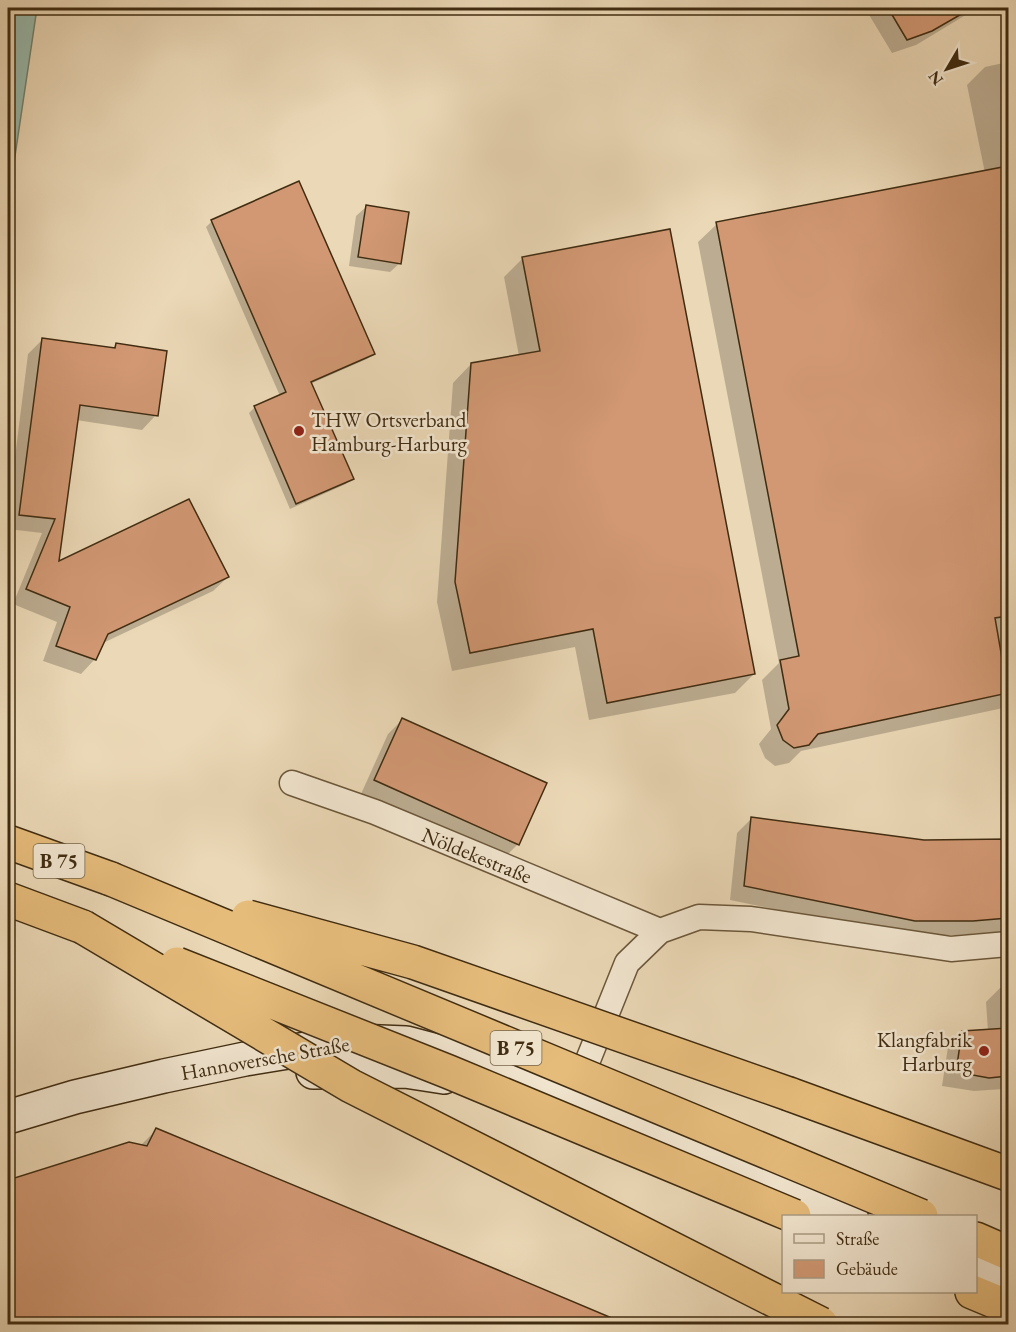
<svg xmlns="http://www.w3.org/2000/svg" width="1016" height="1332" viewBox="0 0 1016 1332" font-family="'EB Garamond',serif">
  <rect width="100%" height="100%" fill="#ebd8b6"/>
  <filter id="stains"><feTurbulence type="fractalNoise" baseFrequency=".00333" numOctaves="4"/><feColorMatrix values="0 0 0 0 .2 0 0 0 0 .09 0 0 0 0 .02 0 0 0 .5 -.17"/></filter>
  <radialGradient id="worn" r=".72"><stop offset=".6" stop-color="#630" stop-opacity="0"/><stop offset="1" stop-color="#630" stop-opacity=".3"/></radialGradient>
  <!-- water -->
  <path fill="#98baac" stroke="#75816e" stroke-width="1.5" d="M8,8H37L8,203Z"/>
  <!-- shadow -->
  <path fill="#0003" d="M865,8H975L969,13L916,45L892,53Z
    M1008,62V707L801,751L789,763L775,766L765,758L759,744L771,729L762,680L779,663L698,242L717,224L985,173L967,85L985,67Z
    M366,207L400,263L390,272L349,266L356,216Z
    M212,221L373,353L367,359L310,384L352,478L346,484L290,509L249,413L254,408L280,396L206,227Z
    M669,231L754,674L735,693L589,720L575,647L452,671L437,602L453,383L471,364L519,356L504,277L522,259Z
    M42,340L112,349L116,345L156,415L142,430L76,420L58,563L228,577L213,591L103,643L95,659L81,674L43,661L57,622L13,604L42,533L8,529V513L28,354Z
    M402,720L518,844L504,858L361,794L388,734Z
    M751,819L924,842L1008,840V931L957,935H900L730,900L737,833Z
    M1000,988H1008V1085L1003,1089L974,1091L942,1086L948,1047L962,1032L988,1031L986,1002Z
    M156,1130L622,1324H8V1182L129,1143L141,1145Z"/>
  <!-- building -->
  <path fill="#d19873" stroke="#402c11" stroke-width="1.5" d="M888,8H972L932,31L907,40Z
    M1008,166V616L995,618L1008,693L818,734L809,745L794,748L783,740L777,725L789,709L780,660L799,656L716,222Z
    M299,181L375,354L311,382L354,479L296,504L254,406L286,392L211,220Z
    M366,205L409,212L401,264L358,257Z
    M670,229L755,674L607,703L593,629L470,653L455,582L471,363L540,351L522,257Z
    M42,338L115,348L116,343L167,351L158,416L80,405L59,561L189,499L229,577L108,634L96,660L56,646L70,607L26,589L55,519L19,515Z
    M402,718L547,783L519,845L374,780Z
    M751,817L924,840L1008,839V918L973,921H915L744,886Z
    M1008,1028V1076L989,1078L956,1072L962,1031Z
    M156,1128L498,1270L626,1324H8V1180L129,1142L147,1146Z"/>
  <g fill="none" stroke-linecap="round" stroke-linejoin="round">
    <!-- minor casing -->
    <g stroke="#6b573a" stroke-width="27">
      <path id="minor" d="M292,783L375,812L660,931L699,917L751,919L951,949L1008,944
        M576,1090L627,963L660,931"/>
    </g>
    <!-- secondary casing -->
    <g stroke="#402c11" stroke-width="36">
      <path id="secondary" d="M313,1072L405,1071L444,1077
        M8,1117L75,1097L164,1076L245,1059L355,1041L406,1043L455,1056L572,1100L851,1216
        M976,1266L1008,1279"/>
    </g>
    <!-- trunk casing -->
    <g stroke="#402c11" stroke-width="36">
      <path id="trunk" d="M8,842L111,879
        M8,899L83,927
        M789,1094L1008,1174
        M976,1239L1008,1253
        M972,1292L1008,1307"/>
    </g>
    <!-- minor -->
    <use href="#minor" stroke="#f2e6d0" stroke-width="24"/>
    <!-- secondary -->
    <use href="#secondary" stroke="#f2e6d0" stroke-width="33"/>
    <!-- trunk -->
    <use href="#trunk" stroke="#e6bc7b" stroke-width="33"/>
    <!-- trunk-bridge casing -->
    <g stroke="#402c11" stroke-width="36" stroke-linecap="butt">
      <path id="trunk-bridge" d="M111,879L921,1216
        M248,917L413,962L789,1094
        M83,927L351,1086L821,1324
        M177,964L449,1072L794,1216"/>
    </g>
    <!-- trunk-bridge -->
    <use href="#trunk-bridge" stroke="#e6bc7b" stroke-width="33"/>
  </g>
  <!-- markers -->
  <g fill="#8f2418" stroke="#f2e6d0" stroke-width="2">
    <circle cx="299" cy="431" r="6"/>
    <circle cx="984" cy="1051" r="6"/>
  </g>
  <g text-anchor="middle" dominant-baseline="central" stroke-width="5" stroke-linejoin="round" paint-order="stroke">
    <!-- shield labels -->
    <g fill="#f2e6d0" stroke="#75644a" stroke-width="1.5">
      <rect x="33.5" y="844" width="51" height="34" rx="4.5"/>
      <rect x="490.5" y="1031" width="51" height="34" rx="4.5"/>
    </g>
    <g font-size="20" font-weight="bold" fill="#402c11">
      <text x="59" y="861">B 75</text>
      <text x="516" y="1048">B 75</text>
    </g>
    <!-- poi labels -->
    <g font-size="21" fill="#402c11" stroke="#f2e6d0" text-anchor="start">
      <text x="311" y="419">THW Ortsverband<tspan x="311" dy="24">Hamburg-Harburg</tspan></text>
      <text x="972" y="1039" text-anchor="end">Klangfabrik<tspan x="972" dy="24">Harburg</tspan></text>
    </g>
    <!-- street labels -->
    <g font-size="21" fill="#402c11" stroke="#f2e6d0">
      <text transform="translate(477 855) rotate(22)">Nöldekestraße</text>
      <text transform="translate(265 1058) rotate(-10)">Hannoversche Straße</text>
    </g>
  </g>
  <!-- margin -->
  <rect width="1016" height="1332" fill="none" stroke="#ebd8b6" stroke-width="30"/>
  <rect x="9" y="9" width="998" height="1314" fill="none" stroke="#402c11" stroke-width="3"/>
  <rect x="15" y="15" width="986" height="1302" fill="none" stroke="#402c11" stroke-width="1.5"/>
  <!-- legend -->
  <rect x="782" y="1215" width="195" height="78" fill="#f2e6d0" stroke="#ab9c84" stroke-width="1.5"/>
  <rect x="794" y="1234" width="30" height="9" fill="#f2e6d0" stroke="#ab9c84" stroke-width="1.5"/>
  <text x="836" y="1245" font-size="18" fill="#402c11">Straße</text>
  <rect x="794" y="1260" width="30" height="18" fill="#d19873" stroke="#ab9c84" stroke-width="1.5"/>
  <text x="836" y="1275" font-size="18" fill="#402c11">Gebäude</text>
  <!-- north arrow -->
  <g transform="translate(947 69) rotate(231)" stroke="#f2e6d0" stroke-width="4.5" paint-order="stroke">
  <path d="M0-4.5L10 22L0 15L-10 22Z" fill="#402c11"/>
  <text y="-9" font-size="16" font-weight="bold" text-anchor="middle" fill="#402c11">N</text>
  </g>
  <rect width="100%" height="100%" filter="url(#stains)"/>
  <rect width="100%" height="100%" fill="url(#worn)"/>
</svg>
